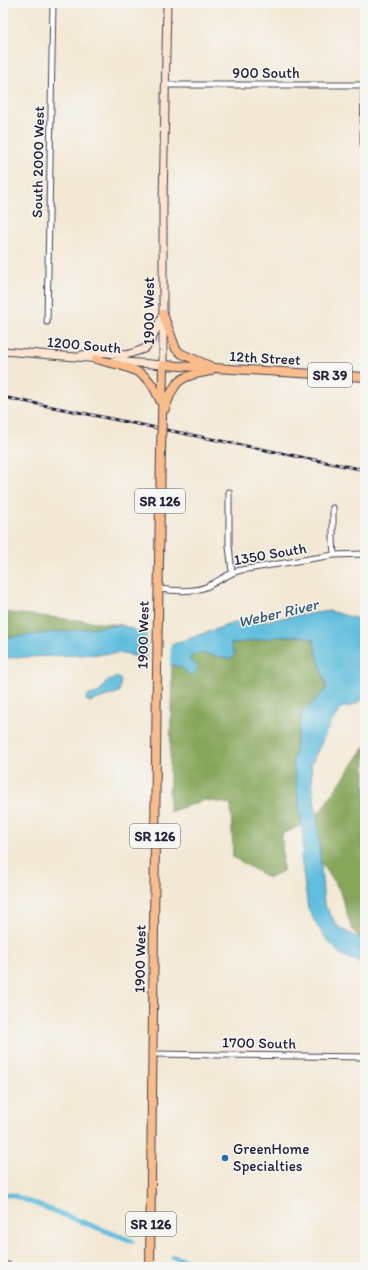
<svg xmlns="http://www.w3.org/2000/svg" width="368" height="1270" viewBox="0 0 368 1270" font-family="Itim,sans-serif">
  <rect width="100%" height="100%" fill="#f6f6f2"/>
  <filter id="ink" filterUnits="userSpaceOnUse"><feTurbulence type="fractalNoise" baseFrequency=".025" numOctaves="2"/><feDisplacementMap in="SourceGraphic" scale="8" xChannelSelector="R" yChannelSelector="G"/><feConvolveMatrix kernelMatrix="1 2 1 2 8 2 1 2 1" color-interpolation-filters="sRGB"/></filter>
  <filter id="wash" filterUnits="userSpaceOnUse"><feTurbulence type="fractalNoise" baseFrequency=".012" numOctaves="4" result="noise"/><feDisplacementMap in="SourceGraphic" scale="16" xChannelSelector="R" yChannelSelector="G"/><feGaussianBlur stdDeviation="0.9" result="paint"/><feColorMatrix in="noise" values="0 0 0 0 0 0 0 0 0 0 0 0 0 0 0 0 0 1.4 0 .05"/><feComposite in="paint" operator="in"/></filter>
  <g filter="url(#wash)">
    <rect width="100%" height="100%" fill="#f3e8d4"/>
    <!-- forest -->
    <path fill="#86a65a" stroke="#54644a" d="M3,612L121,625L3,638Z
      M284,636H304L313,639L327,689L302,713L293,762L302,825L282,834L283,871L269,878L233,857L231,804L204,800L169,812L172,665L181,667L192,655L201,653L231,659L230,644Z
      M365,747V940L360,939L352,929L339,889L321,862L317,816Z"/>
    <!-- water -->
    <path fill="#5ebddd" stroke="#40708c" d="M329,611L358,619L365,637V697C358,702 352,708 343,707L339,711L329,726L311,765L312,789L317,816L324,904L338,927L360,939L365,940V964L341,955L322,934L308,909L301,857L303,849L302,825L293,762L302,713L327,689L313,639L304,636H284L230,644L235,654L231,659L201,653L192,655L189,660L199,667L191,676L181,667L141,659L125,653L3,658V638L121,625L173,644L237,622L255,623L293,616Z
      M117,677L121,680L119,692L90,702L86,700L87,696L100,692L106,682Z"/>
    <!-- pier -->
    <path fill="#f3e8d4" d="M147,632L171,641L170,666L146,662Z"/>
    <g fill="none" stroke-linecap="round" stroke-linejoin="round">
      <!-- canal -->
      <path stroke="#5ebddd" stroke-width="5" d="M3,1194L12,1195L132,1241
        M173,1257L209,1267"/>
    </g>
  </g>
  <g filter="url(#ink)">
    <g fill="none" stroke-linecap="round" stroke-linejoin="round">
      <!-- minor casing -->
      <g stroke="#414052" stroke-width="7">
        <path id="minor" d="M166,85H365
          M364,85L363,143L365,149
          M47,322L53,3
          M229,492V546L232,572
          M333,508V539L334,555
          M158,589C174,590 191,593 206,587C218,582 228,573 241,570L334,555L365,554
          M153,1054L365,1057"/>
      </g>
      <!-- tertiary casing -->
      <g stroke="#414052" stroke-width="8">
        <path id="tertiary" d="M3,1264L11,1267"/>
      </g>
      <!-- secondary casing -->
      <g stroke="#414052" stroke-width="9">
        <path id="secondary" d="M3,351L100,359
          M82,355L98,352L126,355L144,349L150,343L162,316
          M113,361L163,365V203L167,3"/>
      </g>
      <!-- primary casing -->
      <g stroke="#414052" stroke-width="10">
        <path id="primary" d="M163,314L176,349L182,354L210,366
          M96,359C113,364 139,367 150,382C155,388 158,397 162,404
          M165,409C175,379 179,377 210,371
          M162,417L163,365L365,377
          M150,1267L157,672L161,450"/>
      </g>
      <!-- minor -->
      <use href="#minor" stroke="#fff" stroke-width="5"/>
      <!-- tertiary -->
      <use href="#tertiary" stroke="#fff" stroke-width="6"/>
      <!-- secondary -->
      <use href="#secondary" stroke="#fde4d0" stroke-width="7"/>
      <!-- primary -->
      <use href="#primary" stroke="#f9bc8a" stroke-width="8"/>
      <!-- rail casing -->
      <g stroke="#22223b" stroke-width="3">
        <path id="rail" d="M3,397L365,470"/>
      </g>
      <!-- rail -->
      <use href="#rail" stroke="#f6f6f2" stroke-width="1.5" stroke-dasharray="4.5" stroke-linecap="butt"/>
      <!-- primary-bridge casing -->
      <g stroke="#414052" stroke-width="10" stroke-linecap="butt">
        <path id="primary-bridge" d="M161,450L162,417"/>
      </g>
      <!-- primary-bridge -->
      <use href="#primary-bridge" stroke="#f9bc8a" stroke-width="8"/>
    </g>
  </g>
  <!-- markers -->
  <circle fill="#1f6fb2" stroke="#f6f6f2" stroke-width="1.5" cx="225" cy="1158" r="4"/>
  <g text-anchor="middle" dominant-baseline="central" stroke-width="3" stroke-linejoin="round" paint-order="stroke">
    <!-- shield labels -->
    <g fill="#f6f6f2" stroke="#626272" stroke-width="1">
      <rect x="308" y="363" width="44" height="24" rx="3"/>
      <rect x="135" y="489" width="50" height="24" rx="3"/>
      <rect x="130" y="824" width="50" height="24" rx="3"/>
      <rect x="126" y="1212" width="50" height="24" rx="3"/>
    </g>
    <g font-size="14" font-weight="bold" fill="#22223b">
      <text x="330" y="375">SR 39</text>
      <text x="160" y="501">SR 126</text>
      <text x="155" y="836">SR 126</text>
      <text x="151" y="1224">SR 126</text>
    </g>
    <!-- street labels -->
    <g font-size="15" fill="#22223b" stroke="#f6f6f2">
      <text x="266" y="73">900 South</text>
      <text transform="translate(38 162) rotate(-89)">South 2000 West</text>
      <text transform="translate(149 311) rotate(-90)">1900 West</text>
      <text transform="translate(84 345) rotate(5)">1200 South</text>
      <text transform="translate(265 358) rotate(3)">12th Street</text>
      <text transform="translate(270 554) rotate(-10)">1350 South</text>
      <text transform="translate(143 635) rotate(-89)">1900 West</text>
      <text transform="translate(140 959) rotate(-89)">1900 West</text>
      <text transform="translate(259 1043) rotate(1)">1700 South</text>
    </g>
    <!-- poi labels -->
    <g font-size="15" fill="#22223b" stroke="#f6f6f2" text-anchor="start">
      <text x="233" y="1149">GreenHome<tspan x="233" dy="17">Specialties</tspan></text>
    </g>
    <!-- water labels -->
    <g font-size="16" font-style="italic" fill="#375874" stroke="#f6f6f2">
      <text transform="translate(278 613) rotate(-13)">Weber River</text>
    </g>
  </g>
  <!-- margin -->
  <rect width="368" height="1270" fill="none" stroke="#f6f6f2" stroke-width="16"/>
</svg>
